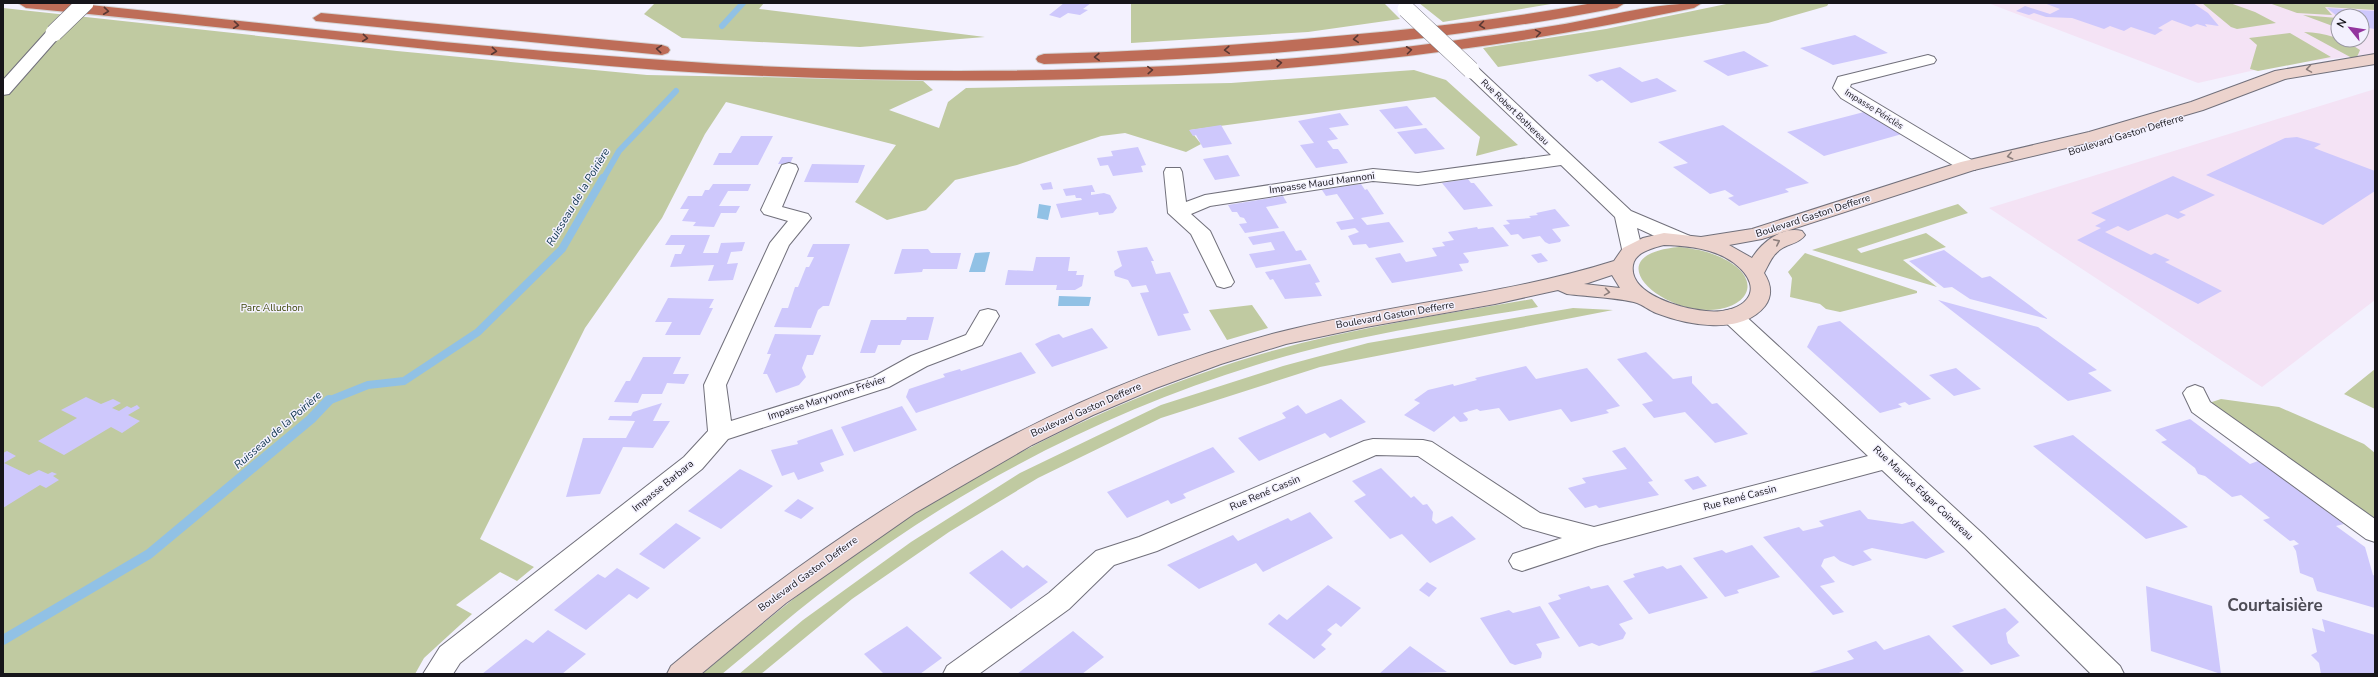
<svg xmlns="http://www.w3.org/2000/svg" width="2378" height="677" viewBox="0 0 2378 677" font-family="'Nunito Sans',sans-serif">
  <rect width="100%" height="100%" fill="#f3f1fe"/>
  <!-- education -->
  <path fill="#f4e3f5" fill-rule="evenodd" d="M1988,3H2375V54L2277,65L2198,83ZM2338,16H2362V40H2338Z
    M2375,89V300L2262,387L1989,208Z"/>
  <!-- green -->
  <path fill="#c0caa1" d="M655,3H764L759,9L985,37L860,47L682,38L644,14Z
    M1131,3H1384L1400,19L1308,32L1131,43Z
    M1419,3H1557L1443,22Z
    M1731,3H1829L1827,6L1768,23L1498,67L1483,48L1606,29Z
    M2202,3H2230L2255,12L2276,23L2237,29L2231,27Z
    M2269,3H2375V10L2325,7L2332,15L2297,13Z
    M3,8L397,51L647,75L922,80L933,90L889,110L939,128L948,102L966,88L1231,83L1414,70L1446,80L1518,145L1476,156L1480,137L1435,97L1190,130L1201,144L1186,152L1125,133L1101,136L1017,165L955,180L926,210L887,220L855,202L896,145L726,102L705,134L662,218L585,328L480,539L534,567L517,581L500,572L456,605L472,614L424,658L415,674H3Z
    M2303,15L2337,18L2338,28Z
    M2304,32C2326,33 2342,38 2360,50L2357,57L2352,58Z
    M2290,33L2331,57L2258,71L2250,69L2257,45L2249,38Z
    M1958,204L1968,213L1857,249L1861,253L1926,233L1946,247L1903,260L1937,287L1812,250Z
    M1679,247C1697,249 1712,252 1728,261C1758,278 1752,303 1720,309C1666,319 1591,255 1679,247Z
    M1805,253L1917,291V293L1840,312L1826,309L1820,304L1790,297L1792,278L1788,272Z
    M1532,299L1538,307C1444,323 1347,336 1256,365C1105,412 961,486 835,582C796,611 760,643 722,674H702C757,628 812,582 871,542C980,468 1098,408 1223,366C1323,332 1429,317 1532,299Z
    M1252,305L1268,328L1227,340L1209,310Z
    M1573,308L1613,310L1320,367L1161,418L1038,478L949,532L852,599L761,674H739L803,620L911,542L1020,473L1161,405L1283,366L1368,343Z
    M2375,369V409L2344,394Z
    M2221,399L2279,407L2364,444L2375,453V523L2209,403Z"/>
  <!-- water -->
  <path fill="#91c1e5" d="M1039,204L1051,206L1048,220L1037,218Z
    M990,252L985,272H969L975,253Z
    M1059,296L1091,297L1089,306H1058Z"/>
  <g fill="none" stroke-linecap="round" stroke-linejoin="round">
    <!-- stream-far2 -->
    <path stroke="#91c1e5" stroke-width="6" d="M722,26L743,3
      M603,179L619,151L676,91"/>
    <!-- stream-far1 -->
    <path stroke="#91c1e5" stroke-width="8" d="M328,401L368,385L404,381L478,332L562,249L603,178"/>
    <!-- stream -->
    <path stroke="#91c1e5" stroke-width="10" d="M3,640L149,554L311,419L329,400"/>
  </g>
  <!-- building -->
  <path fill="#cec8fc" d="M1064,3H1091L1083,9L1088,10L1080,15L1068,13L1060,18L1049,15Z
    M2044,3H2193L2208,13L2219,26L2205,24L2207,27L2197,24L2191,27L2172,20L2158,28L2163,30L2155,35L2131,27L2124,31L2110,26L2104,29L2072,18L2046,17L2034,13L2029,15L2016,11L2025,6L2050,14L2060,9Z
    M2327,8L2375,11V29L2362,27V16L2338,17Z
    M1855,35L1888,53L1833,65L1800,48Z
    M1744,51L1769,66L1728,76L1703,61Z
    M1620,67L1642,82L1657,78L1677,91L1631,103L1602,80L1597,82L1588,75Z
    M1407,106L1423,125L1395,129L1379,110Z
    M1864,112L1902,134L1824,156L1787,132Z
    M1340,113L1349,125L1329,128L1338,139L1327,141L1333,149H1338L1348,163L1316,168L1300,145L1314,143L1298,121Z
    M1221,125L1232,144L1203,148L1196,135L1193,136L1189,130Z
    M1723,125L1809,183L1785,189L1789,192L1739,206L1728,198L1734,196L1725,190L1710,194L1673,167L1688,163L1658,142Z
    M1426,128L1445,149L1415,154L1397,132Z
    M741,136H773L758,165H713L719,153H731Z
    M2297,137L2321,144L2314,148L2375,171V191L2323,225L2206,175L2285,138Z
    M1138,147L1146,165L1141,166L1143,172L1113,176L1108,165L1100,166L1097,158L1113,156L1111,151Z
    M1228,155L1240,176L1215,180L1203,159Z
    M782,157H793L790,164H778Z
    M812,164L865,165L858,183L804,182Z
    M2173,176L2215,195L2179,212L2186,215L2178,219L2167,214L2128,231L2118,226L2105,232L2151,255L2155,253L2170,260L2165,262L2222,291L2198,304L2077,240L2101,228L2095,226L2106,220L2091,213Z
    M1468,179L1471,183H1474L1493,206L1464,210L1442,183Z
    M1051,182L1053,189L1043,190L1040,184Z
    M713,184H751L748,191H728L719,206H740L736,213H721L714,227L693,226L696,222L682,221L689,209H680L688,196H702L705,190H709Z
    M1361,184L1365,190L1367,189L1384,214L1361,218L1367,225L1389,222L1404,242L1369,248L1366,244L1353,245L1348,236L1359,232L1355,228L1341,230L1336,222L1354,219L1337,194L1326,196L1322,190Z
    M1092,185L1095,192H1091V195L1104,193L1110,195L1117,208L1113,213L1099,215L1098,212L1061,218L1056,204L1082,200L1081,198H1076L1075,195L1066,196L1063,189Z
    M1283,196L1287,203L1266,207L1279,228L1245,233L1239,224L1247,223L1244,218L1240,217L1237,212H1232L1228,205Z
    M1555,209L1570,226L1552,229L1561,240L1560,242L1549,244L1545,242L1540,236L1523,239L1518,234L1511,235L1503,225L1510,224L1506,220L1531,218L1529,216L1538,215L1536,213Z
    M1477,227L1478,229L1493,227L1509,246L1463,253L1469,261L1468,263L1459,264L1463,271L1392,283L1375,258L1400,253L1406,262L1437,256L1432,248L1445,246L1442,242L1454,240L1448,232Z
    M1284,231L1296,251L1301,250L1307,260L1256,268L1249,254L1275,250L1271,242L1253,245L1248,237Z
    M671,235H710L703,253H718L721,243L745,242L742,251L731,252L727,264L738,263L733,280L708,281L714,265L670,267L675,254H681L685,245H665Z
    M813,244H850L829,306H823L818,310L811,328L774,327L782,308H788L795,287H798L806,267H809L814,257H807Z
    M1147,247L1154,261H1151L1156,274L1170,272L1189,313L1183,314L1191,330L1158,336L1140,293L1149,292L1146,285L1132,287L1128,280L1115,276L1114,271L1122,266L1117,251Z
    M902,249H928L931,253H961L957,269H923L922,272L894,274Z
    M1944,250L1982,278L1990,276L2048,319L1970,299L1952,287L1944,288L1909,261Z
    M1541,253L1548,261L1538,263L1531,255Z
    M1036,257H1070L1068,271H1077L1076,275H1084L1082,286L1075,290H1056L1057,285H1005L1008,270L1033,271Z
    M1310,264L1320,282L1315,283L1322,296L1285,299L1273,279L1270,280L1265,272Z
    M668,298L714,299L709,308H713L700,335H665L672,322H655Z
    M1938,300L2038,327L2097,370L2088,373L2112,391L2068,401Z
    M907,317H934L928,340H902L900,345H878L875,353H860L871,320H906Z
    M1840,321L1931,399L1909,405L1905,402L1898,404L1902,407L1880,413L1807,347L1818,326Z
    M1092,328L1108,348L1052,367L1035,344L1052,336L1059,334L1063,338Z
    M775,334L821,335L813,355H807L802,368L806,377L799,385L776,393L767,374H763L771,354H767Z
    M1021,352L1036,373L916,413L906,397L909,389L945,377L943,374L960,369L961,371Z
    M1646,352L1673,379L1692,376V383L1712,404L1717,403L1748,434L1715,443L1685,412L1654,418L1642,404L1653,401L1617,359Z
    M643,357H681L673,374H689L684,384L667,383L662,394H642L638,403L614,402L626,381H630Z
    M1526,366L1536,379L1587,368L1620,406L1606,410L1609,413L1571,422L1561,409L1509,421L1499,408L1480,411L1477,409L1463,413L1468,419L1467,421L1460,422L1454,416L1434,432L1404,415L1420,403L1414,400L1428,390L1453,384L1454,386L1477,380L1475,378Z
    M1956,368L1981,389L1954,396L1929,375Z
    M86,397L101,404L113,399L121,403L112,408L119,411L127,406L131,408L137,405L140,408L128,415L140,421L122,433L111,427L64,455L38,441L77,418L61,410Z
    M1341,399L1366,422L1330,438L1325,433L1259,461L1238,438L1286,418L1282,413L1298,405L1306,414Z
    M662,403L653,421H670L653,448L623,447L600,494L566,497L583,438H626L635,421L608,420L610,416H631L633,412Z
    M902,406L917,430L854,452L841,427Z
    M2190,419L2250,464L2258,461L2344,524L2336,526L2365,547L2373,575L2375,576V608L2317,591L2313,578L2300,573L2296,551L2293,546L2299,544L2294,540L2290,541L2263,520L2270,518L2241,495L2232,497L2205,476L2198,474L2195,468L2161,442L2167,440L2155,430Z
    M832,429L844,455L820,463L824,471L798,480L794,472L782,476L771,450L798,444L797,441Z
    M2073,435L2139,488L2188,527L2146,539L2033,446Z
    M1213,447L1235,472L1183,494L1186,498L1171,504L1168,500L1127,518L1107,492Z
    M1625,447L1653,481L1648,482L1659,495L1599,508L1596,505L1585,508L1568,488L1586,483L1582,478L1627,469L1612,451Z
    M7,451L16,456L4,463L29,475L39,470L48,474L52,472L57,474L53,476L59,480L46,488L40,485L3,508V453Z
    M1381,468L1411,498L1414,496L1423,505L1427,504L1433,512L1432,520L1436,524L1452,516L1476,539L1430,563L1402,534L1390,539L1354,501L1366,495L1352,481Z
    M740,469L773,486L721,529L688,511Z
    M1698,476L1707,486L1693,490L1684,480Z
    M798,499L814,508L801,519L784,511Z
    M1860,510L1868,519L1902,524L1913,521L1945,552L1926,559L1872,548L1863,551L1872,560L1853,566L1840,561L1834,556L1824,559L1821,566L1835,582L1820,586L1844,612L1833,615L1763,537L1799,527L1803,531L1824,526L1819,521Z
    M1310,512L1333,538L1263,572L1256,563L1199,589L1167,565L1233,535L1238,541L1288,518L1291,521Z
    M676,523L701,538L664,569L639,554Z
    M1752,545L1780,577L1737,590L1739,593L1725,597L1693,558L1722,550L1726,553Z
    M1002,550L1023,568L1027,565L1048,582L1011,609L969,573Z
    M1681,565L1708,598L1649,614L1623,581L1635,577L1633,574L1663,566L1667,569Z
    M617,568L650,588L637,599L629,594L586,630L554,610L598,574L605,578Z
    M1427,582L1437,588L1429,597L1419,590Z
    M1328,585L1361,608L1341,627L1336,623L1327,630L1332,634L1321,645L1326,649L1314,659L1268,624L1279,614L1287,620Z
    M1608,585L1633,619L1619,624L1626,633L1623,639L1599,646L1592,643L1579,647L1548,603L1561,599L1558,595L1589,586L1591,589Z
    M2146,586L2212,606L2221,674L2151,651Z
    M1540,606L1560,638L1536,644L1542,653L1541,658L1515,665L1510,663L1480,618L1509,610L1513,613Z
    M2005,608L2019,622L2006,633L2008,643L2020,656L1991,665L1952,626Z
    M2322,619L2375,635V674H2321L2319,663L2311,655L2317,652L2312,628L2325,632Z
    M907,626L942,658L920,674H884L864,654Z
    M548,630L586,654L562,674H482L526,639L533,643Z
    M1073,631L1104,657L1082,674H1017Z
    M1929,635L1964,671L1956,674H1806L1854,659L1847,651L1876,641L1884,650Z
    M1410,646L1447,672L1379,674Z"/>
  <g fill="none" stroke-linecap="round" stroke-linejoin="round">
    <!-- street casing -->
    <g stroke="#71707b" stroke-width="2">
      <path id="street" d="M54,28L60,30L62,33L60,36L9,94L3,95V80L48,30Z
        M1928,55L1934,57L1936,60L1934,63L1851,84L1850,87L1975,162L1977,166L1975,170H1961L1841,98L1833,88L1838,77Z
        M1471,65L1477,67L1631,211L1690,236L1693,240L1690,244C1673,248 1652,234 1637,228L1642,249L1639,253L1632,255L1625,253L1622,249L1615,217L1561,165L1418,185L1373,181L1210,206L1191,214L1210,231L1234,282L1231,286L1224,288L1217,286L1191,234L1168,213L1164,172L1166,168H1180L1182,172L1186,202L1205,195L1373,169L1418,173L1551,155L1465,73L1463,70L1465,67Z
        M789,163L796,165L798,169L782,207L808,214L811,218L789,245L726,385L731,421L873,377L911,356L966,335L980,311L988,309L996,311L999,316L982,345L927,366L889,387L728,439L702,469L460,663L453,674H423L440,647L684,457L708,431L704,385L770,243L788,221L764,214L761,210L780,169L782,165Z
        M1732,309L1740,311L1983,534L2120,666L2124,674H2091L1965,548L1882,470L1598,546L1522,571L1513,568L1509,561L1513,554L1562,538L1523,527L1418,456L1376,455L1157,551L1114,565L1069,609L979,674H943L947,666L1049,593L1096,551L1139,537L1364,441L1373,439L1423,440L1432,442L1540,513L1594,527L1868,456L1724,321L1721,316L1724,311Z
        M2195,385L2203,388L2210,402L2375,519V542L2366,539L2192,412L2183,393L2187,388Z"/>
    </g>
    <!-- secondary casing -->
    <g stroke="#71707b" stroke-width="2">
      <path id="secondary" d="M2375,54V64L2285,79L2203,110L2100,140L1974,170L1762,239L1729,245L1752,258C1762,242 1782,226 1802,231L1805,235C1800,243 1788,244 1781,249C1772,255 1769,264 1764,273C1771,284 1773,295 1765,306C1741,336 1687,325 1656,313C1649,310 1643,305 1637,303C1622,298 1584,296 1567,294L1558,290L1495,304L1366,327L1286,344L1221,364L1156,388L1093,415L1032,445L915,513L786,603L701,674H667L671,666C852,516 1047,394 1276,333C1388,304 1503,296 1614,261L1623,248L1643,238L1664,233L1701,237L1752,229L1961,162L2089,132L2191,102L2275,71ZM1664,245C1688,246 1714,248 1734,263C1770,291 1742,315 1706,311C1684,309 1628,295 1633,265C1635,252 1653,248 1664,245ZM1612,275L1620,288L1584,284L1588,283Z"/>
    </g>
    <!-- highway casing -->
    <g stroke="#d5d5d6" stroke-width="2">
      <path id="highway" d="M18,3H71C273,24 475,48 677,61C814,71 952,73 1089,69C1212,65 1336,58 1458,40C1498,34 1540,29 1580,21C1621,13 1660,3 1702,3L1694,8C1614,24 1534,40 1454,50C1211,83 966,86 722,74C627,69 532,59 437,50C300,36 163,21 26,8Z
        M1593,3H1625L1617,8C1429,44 1235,60 1044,64L1038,62L1036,59L1038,56L1044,54C1131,52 1217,47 1303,39C1400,31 1497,21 1593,3Z
        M321,13L662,45L668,47L670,50L668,53L662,55L316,21L313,18Z"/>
    </g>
    <!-- street -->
    <use href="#street" fill="#fff" fill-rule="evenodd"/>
    <!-- secondary -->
    <use href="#secondary" fill="#ecd3cd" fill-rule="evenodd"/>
    <!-- highway -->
    <use href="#highway" fill="#be6d58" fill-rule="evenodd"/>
    <!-- street-bridge casing -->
    <g stroke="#71707b" stroke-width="18" stroke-linecap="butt">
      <path id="street-bridge" d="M1406,9L1471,70
        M54,33L85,3"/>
    </g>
    <!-- street-bridge -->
    <use href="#street-bridge" stroke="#fff" stroke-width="17"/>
  </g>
  <!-- one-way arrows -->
  <defs><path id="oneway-chevron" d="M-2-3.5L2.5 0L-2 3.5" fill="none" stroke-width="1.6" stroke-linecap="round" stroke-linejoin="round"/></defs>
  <g stroke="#593833">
    <use href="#oneway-chevron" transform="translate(106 11) rotate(6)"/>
    <use href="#oneway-chevron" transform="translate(236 25) rotate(6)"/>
    <use href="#oneway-chevron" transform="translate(1482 25) rotate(172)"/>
    <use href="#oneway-chevron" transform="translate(1538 33) rotate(-9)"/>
    <use href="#oneway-chevron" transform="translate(365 38) rotate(6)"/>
    <use href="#oneway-chevron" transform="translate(1356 39) rotate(175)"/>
    <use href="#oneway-chevron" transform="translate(659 49) rotate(-175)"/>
    <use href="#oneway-chevron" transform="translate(1227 50) rotate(176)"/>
    <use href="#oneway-chevron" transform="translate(1409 50) rotate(-7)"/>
    <use href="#oneway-chevron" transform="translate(494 51) rotate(6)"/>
    <use href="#oneway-chevron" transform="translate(1097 57) rotate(178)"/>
    <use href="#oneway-chevron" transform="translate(1279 63) rotate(-5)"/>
    <use href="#oneway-chevron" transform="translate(1150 70) rotate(-3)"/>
  </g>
  <g stroke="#8c7e7c">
    <use href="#oneway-chevron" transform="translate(2309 69) rotate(171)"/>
    <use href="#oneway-chevron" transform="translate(2010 156) rotate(167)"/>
    <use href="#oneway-chevron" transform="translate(1777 242) rotate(-26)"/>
    <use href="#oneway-chevron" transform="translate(1607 292) rotate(9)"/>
  </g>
  <g text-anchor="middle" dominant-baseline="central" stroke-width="3" stroke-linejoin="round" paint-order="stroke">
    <!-- far-street labels -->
    <g font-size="9" fill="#16151a" stroke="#f3f1fe">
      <text transform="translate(1874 109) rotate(32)">Impasse Périclès</text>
      <text transform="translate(1515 112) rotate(44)">Rue Robert Bothereau</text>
    </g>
    <!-- street labels -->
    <g font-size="10" fill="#16151a" stroke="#f3f1fe">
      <text transform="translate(2126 135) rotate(-17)">Boulevard Gaston Defferre</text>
      <text transform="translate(1322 183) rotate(-8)">Impasse Maud Mannoni</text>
      <text transform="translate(1813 216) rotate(-18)">Boulevard Gaston Defferre</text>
      <text transform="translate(1395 315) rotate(-10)">Boulevard Gaston Defferre</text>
      <text transform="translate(827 398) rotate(-18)">Impasse Maryvonne Frévier</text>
      <text transform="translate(1086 410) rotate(-24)">Boulevard Gaston Defferre</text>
      <text transform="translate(663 486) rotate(-39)">Impasse Barbara</text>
      <text transform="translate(1265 493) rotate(-23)">Rue René Cassin</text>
      <text transform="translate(1923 493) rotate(43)">Rue Maurice Edgar Coindreau</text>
      <text transform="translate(1740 498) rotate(-15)">Rue René Cassin</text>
      <text transform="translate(808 574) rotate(-36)">Boulevard Gaston Defferre</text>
    </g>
    <!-- park labels -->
    <g font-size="10" fill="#3d4606" stroke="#f3f1fe">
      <text x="272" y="308">Parc Alluchon</text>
    </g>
    <!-- water labels -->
    <g font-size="11" font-style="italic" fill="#093049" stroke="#f3f1fe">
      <text transform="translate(578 197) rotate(-59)">Ruisseau de la Poirière</text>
      <text transform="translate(278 430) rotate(-41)">Ruisseau de la Poirière</text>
    </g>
    <!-- near-district labels -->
    <g font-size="17" font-weight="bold" fill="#4c4b55" stroke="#f3f1fe">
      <text x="2275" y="605">Courtaisière</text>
    </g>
  </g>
  <!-- border -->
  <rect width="2378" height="677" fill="none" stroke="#16151a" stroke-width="8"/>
  <!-- north arrow -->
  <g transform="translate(2350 28) rotate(300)"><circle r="19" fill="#f3f1fe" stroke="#9b99a3"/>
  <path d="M0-3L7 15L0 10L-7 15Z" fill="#93359e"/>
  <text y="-6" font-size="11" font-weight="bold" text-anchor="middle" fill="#16151a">N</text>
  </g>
</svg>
